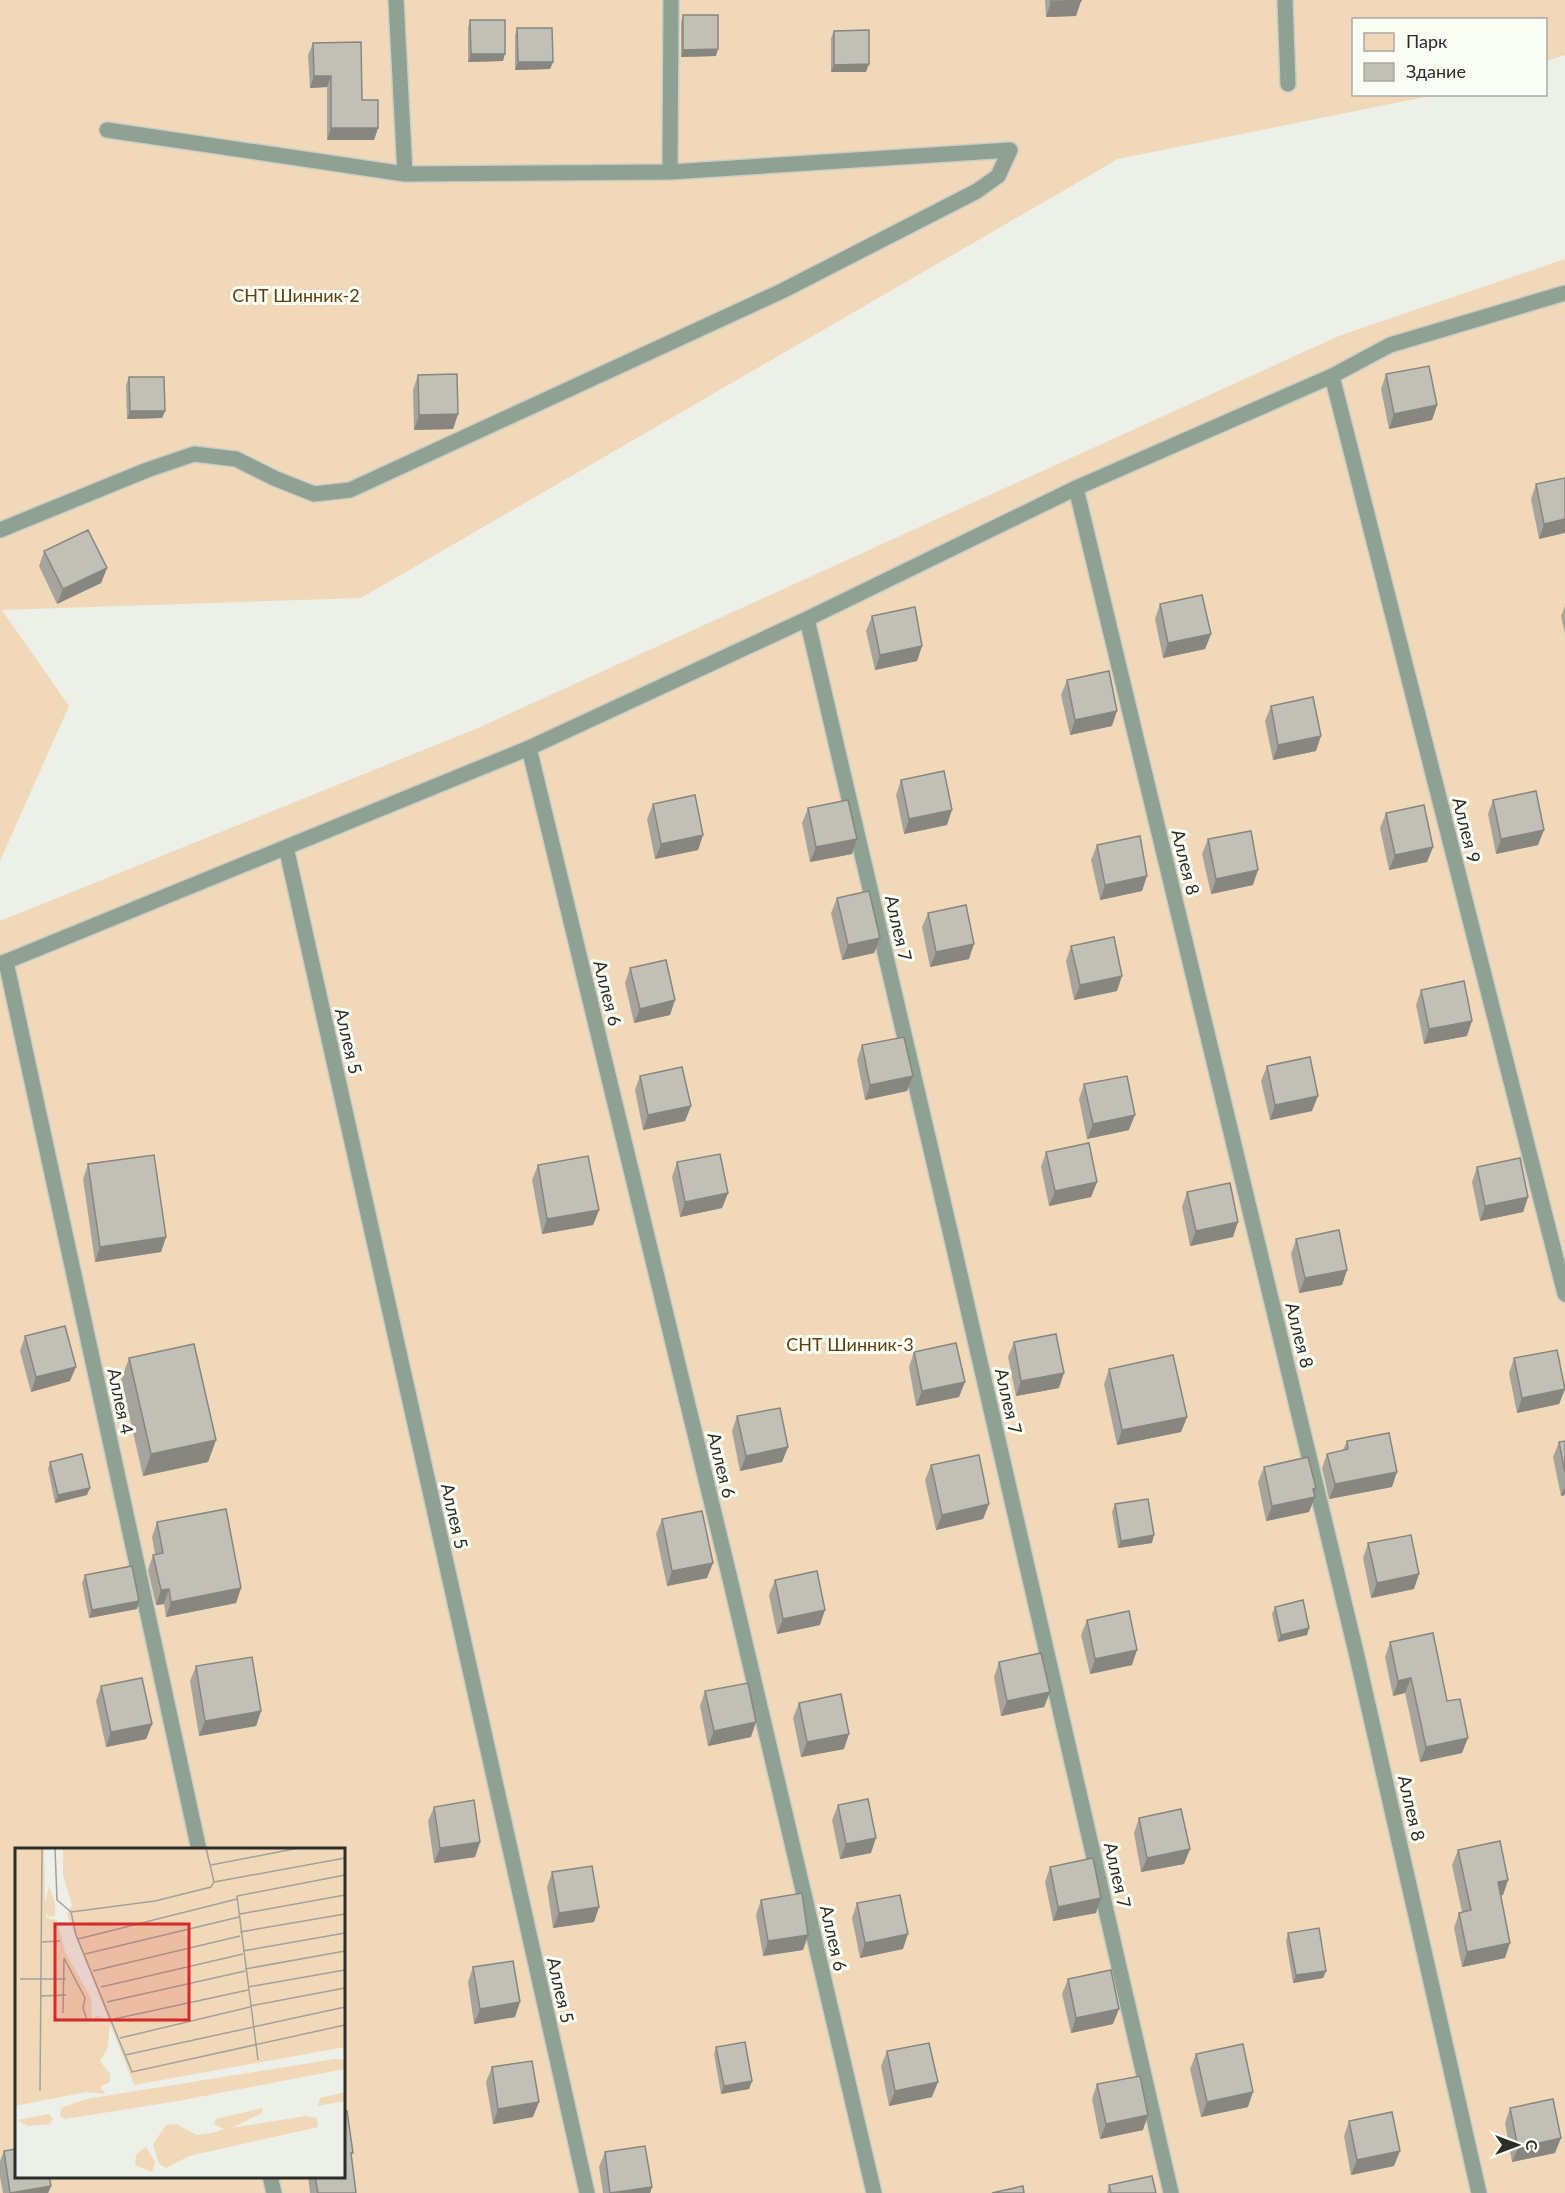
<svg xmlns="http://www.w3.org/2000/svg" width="1565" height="2193" viewBox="0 0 1565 2193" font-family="Lato,sans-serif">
  <rect width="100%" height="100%" fill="#edf0e8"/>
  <!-- green -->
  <path fill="#f1d8b9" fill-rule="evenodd" d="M0,0H1565V55L1546,61V20H1354V94L1435,95L1118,159L361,598L2,610L69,706L0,861Z
    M1565,259V2193H0V921L478,728L1341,335ZM16,1850H344V2176H16Z"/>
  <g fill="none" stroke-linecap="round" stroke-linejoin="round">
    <!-- service casing -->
    <g stroke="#cacdc6" stroke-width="18">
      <path id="service" d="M396,0L405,174
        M1285,0L1288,84
        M670,172L671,0
        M1332,376L1565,1294
        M1076,488L1356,1652L1479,2193
        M0,530L147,470L194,454L236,459L274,478L314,494L350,490L782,291L977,191L998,176L1010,150L670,172L405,174L107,130
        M807,619L953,1244L1171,2193
        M529,748L731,1583L874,2193
        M286,847L587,2193
        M6,962L199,1850
        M0,964L529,748L807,619L1076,488L1332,376L1390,345L1565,293
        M270,2176L274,2193"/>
    </g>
    <!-- service -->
    <use href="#service" stroke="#8fa193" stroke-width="15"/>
  </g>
  <!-- wall -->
  <path fill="#a6a59d" d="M1045,0H1081L1076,16L1046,17Z
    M683,15L716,56L681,57V23Z
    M470,20L503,61L468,62V28Z
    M517,28L553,62L550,69L515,70V36Z
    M834,31L866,72H831V38Z
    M313,43L378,128L374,140H327V87L310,88L308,55Z
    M1386,374L1437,405L1432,420L1389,429L1381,389Z
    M418,375L458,414L453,429L414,430L413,390Z
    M129,377L165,411L162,418L127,419L126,385Z
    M1565,478L1539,539L1531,499L1536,484Z
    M44,551L107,568L101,583L57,604L39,566Z
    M1160,604L1211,634L1205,649L1163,658L1155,619Z
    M1565,606V634L1561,616Z
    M872,616L922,646L917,661L875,670L866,631Z
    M1067,680L1112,726L1070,735L1061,695Z
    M1271,706L1316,751L1273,760L1265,721Z
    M901,780L947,825L904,834L896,795Z
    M1493,800L1538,845L1496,854L1488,814Z
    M653,804L703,835L698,850L655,859L647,819Z
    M808,808L852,854L810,862L802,823Z
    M1386,813L1433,847L1427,862L1389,870L1380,828Z
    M1208,839L1253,885L1211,894L1202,854Z
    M1097,845L1142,891L1100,900L1091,860Z
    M837,898L880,938L874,953L842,960L831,913Z
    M928,913L969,959L930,967L922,927Z
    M1071,946L1117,991L1074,1000L1066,961Z
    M630,968L670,1015L634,1023L625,983Z
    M1421,990L1467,1036L1424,1044L1416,1005Z
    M862,1045L913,1076L907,1091L865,1100L857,1060Z
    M1267,1066L1312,1111L1270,1120L1261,1081Z
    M640,1076L691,1106L685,1121L643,1130L635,1090Z
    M1084,1084L1129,1130L1087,1139L1079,1099Z
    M1046,1152L1097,1182L1091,1197L1049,1206L1041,1167Z
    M677,1162L728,1193L722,1208L680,1217L672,1177Z
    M88,1164L166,1237L161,1252L95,1262L83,1179Z
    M538,1165L599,1210L593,1225L542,1234L532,1180Z
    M1477,1167L1528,1197L1523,1212L1480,1221L1472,1182Z
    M1187,1192L1233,1237L1190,1246L1182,1207Z
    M1296,1239L1347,1270L1342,1285L1299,1293L1291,1254Z
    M25,1336L70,1381L31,1392L20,1351Z
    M1014,1342L1059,1388L1016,1396L1008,1357Z
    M914,1352L959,1397L916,1406L909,1367Z
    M129,1358L216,1440L208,1462L143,1476L121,1380Z
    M1514,1358L1565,1389L1559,1404L1517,1413L1509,1373Z
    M1109,1369L1187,1417L1181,1432L1117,1445L1104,1384Z
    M737,1416L788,1447L782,1462L740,1471L732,1431Z
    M1347,1441L1392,1487L1329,1499L1322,1468L1327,1454L1343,1450Z
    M1565,1441V1495L1561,1496L1553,1457L1559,1442Z
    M50,1462L87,1495L55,1503L48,1469Z
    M931,1465L989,1504L983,1519L936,1530L925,1480Z
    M1264,1467L1316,1488L1314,1493L1315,1497L1309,1512L1266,1521L1258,1482Z
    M1115,1504L1152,1543L1118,1548L1112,1512Z
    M662,1519L707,1578L667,1586L656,1534Z
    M157,1522L241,1588L236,1603L166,1617L164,1604L156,1605L148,1570L153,1555L155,1554L152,1537Z
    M1368,1543L1414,1589L1371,1598L1363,1558Z
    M85,1575L137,1609L89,1618L82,1583Z
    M775,1580L820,1625L777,1634L769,1595Z
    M1275,1607L1309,1628L1307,1635L1278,1642L1272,1614Z
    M1087,1620L1132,1665L1090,1674L1081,1635Z
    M1390,1642L1447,1701L1462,1753L1420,1762L1405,1693L1393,1696L1385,1657Z
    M999,1662L1050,1692L1044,1707L1001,1716L994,1677Z
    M196,1666L261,1711L256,1726L199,1736L190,1681Z
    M101,1686L152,1724L146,1739L106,1747L96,1701Z
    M705,1691L751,1737L708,1746L700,1706Z
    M799,1703L844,1749L801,1757L793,1718Z
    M838,1805L871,1853L840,1859L832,1820Z
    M434,1807L480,1842L475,1857L434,1863L428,1821Z
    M1139,1818L1190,1849L1184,1864L1141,1872L1134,1833Z
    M1458,1850L1508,1880L1503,1895L1500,1896L1505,1958L1462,1967L1454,1928L1459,1913L1462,1912L1452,1865Z
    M1050,1867L1096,1913L1053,1921L1045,1882Z
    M552,1872L599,1907L594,1922L553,1928L547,1887Z
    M761,1900L808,1935L803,1950L763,1956L756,1915Z
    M857,1903L903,1949L860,1958L852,1918Z
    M1288,1933L1326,1971L1323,1978L1293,1983L1286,1941Z
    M473,1967L515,2017L474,2024L468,1982Z
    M1068,1979L1113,2024L1071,2033L1062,1994Z
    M716,2047L752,2081L749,2089L721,2094L714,2054Z
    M887,2051L932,2097L889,2106L881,2066Z
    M1196,2054L1248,2107L1201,2117L1190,2069Z
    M492,2067L533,2117L493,2124L486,2082Z
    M1097,2084L1143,2130L1100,2139L1092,2099Z
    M1510,2108L1555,2153L1512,2162L1505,2123Z
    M1349,2121L1394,2166L1351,2175L1344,2136Z
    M4,2151L51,2186L48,2193H3L0,2177V2161Z
    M605,2152L652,2187L650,2193H603L599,2167Z
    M351,2157L356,2193H310L308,2176H344Z
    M1109,2185L1156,2193H1107Z"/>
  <!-- shaded-wall -->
  <path fill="#878680" d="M1081,1L1076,16L1046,17L1051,2Z
    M718,49L716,56L681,57L683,50Z
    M471,54H505L503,61L468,62Z
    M518,62H553L550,69L515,70Z
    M869,64L866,72H831L834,65Z
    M314,76H331L327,87L310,88Z
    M331,128H378L374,140H327Z
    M1437,405L1432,420L1389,429L1394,414Z
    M130,411H165L162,418L127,419Z
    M458,414L453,429L414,430L419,415Z
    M1565,519V533L1539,539L1544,524Z
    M107,568L101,583L57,604L63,589Z
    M1211,634L1205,649L1163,658L1168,643Z
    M922,646L917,661L875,670L880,655Z
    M1117,711L1112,726L1070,735L1075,720Z
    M1321,736L1316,751L1273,760L1278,745Z
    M952,810L947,825L904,834L909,819Z
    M1544,830L1538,845L1496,854L1501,839Z
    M703,835L698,850L655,859L661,844Z
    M857,839L852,854L810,862L816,847Z
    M1433,847L1427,862L1389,870L1395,855Z
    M1258,870L1253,885L1211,894L1216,879Z
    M1147,876L1142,891L1100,900L1105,885Z
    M880,938L874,953L842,960L848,945Z
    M974,944L969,959L930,967L936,952Z
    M1122,976L1117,991L1074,1000L1080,985Z
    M675,1000L670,1015L634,1023L640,1009Z
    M1472,1021L1467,1036L1424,1044L1429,1029Z
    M913,1076L907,1091L865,1100L870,1085Z
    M1318,1096L1312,1111L1270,1120L1275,1105Z
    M691,1106L685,1121L643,1130L648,1115Z
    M1135,1115L1129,1130L1087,1139L1093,1124Z
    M1097,1182L1091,1197L1049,1206L1055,1191Z
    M728,1193L722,1208L680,1217L685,1202Z
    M1528,1197L1523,1212L1480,1221L1485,1206Z
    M599,1210L593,1225L542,1234L547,1219Z
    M1238,1222L1233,1237L1190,1246L1196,1231Z
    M166,1237L161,1252L95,1262L100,1247Z
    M1347,1270L1342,1285L1299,1293L1305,1278Z
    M76,1367L70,1381L31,1392L36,1377Z
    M1064,1373L1059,1388L1016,1396L1021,1381Z
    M965,1382L959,1397L916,1406L922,1391Z
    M1565,1389L1559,1404L1517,1413L1522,1398Z
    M1187,1417L1181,1432L1117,1445L1122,1430Z
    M216,1440L208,1462L143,1476L151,1454Z
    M788,1447L782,1462L740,1471L746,1456Z
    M1397,1472L1392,1487L1329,1499L1335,1484Z
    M1565,1486V1495L1561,1496Z
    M90,1488L87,1495L55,1503L58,1495Z
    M1316,1488L1312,1498L1315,1497L1309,1512L1266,1521L1272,1506Z
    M989,1504L983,1519L936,1530L942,1515Z
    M1154,1535L1152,1543L1118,1548L1121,1541Z
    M713,1563L707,1578L667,1586L672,1571Z
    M1419,1574L1414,1589L1371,1598L1377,1583Z
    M241,1588L236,1603L166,1617L171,1602Z
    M169,1589L164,1604L156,1605L161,1590Z
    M139,1601L137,1609L89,1618L92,1610Z
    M825,1610L820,1625L777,1634L783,1619Z
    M1309,1628L1307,1635L1278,1642L1281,1635Z
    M1137,1650L1132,1665L1090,1674L1095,1659Z
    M1411,1678L1405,1693L1393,1696L1398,1681Z
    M1050,1692L1044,1707L1001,1716L1007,1701Z
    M261,1711L256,1726L199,1736L205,1721Z
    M756,1722L751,1737L708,1746L714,1731Z
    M152,1724L146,1739L106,1747L111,1732Z
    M849,1734L844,1749L801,1757L807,1742Z
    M1468,1738L1462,1753L1420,1762L1426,1747Z
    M876,1838L871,1853L840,1859L846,1844Z
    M480,1842L475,1857L434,1863L440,1848Z
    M1190,1849L1184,1864L1141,1872L1147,1858Z
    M1508,1880L1503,1895L1492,1897L1498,1882Z
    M1101,1898L1096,1913L1053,1921L1058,1907Z
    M599,1907L594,1922L553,1928L559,1913Z
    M908,1934L903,1949L860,1958L865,1943Z
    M808,1935L803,1950L763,1956L768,1941Z
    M1510,1943L1505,1958L1462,1967L1467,1952Z
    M1326,1971L1323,1978L1293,1983L1296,1975Z
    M520,2002L515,2017L474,2024L480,2009Z
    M1119,2009L1113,2024L1071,2033L1076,2018Z
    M752,2081L749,2089L721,2094L724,2086Z
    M938,2082L932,2097L889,2106L895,2091Z
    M1253,2092L1248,2107L1201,2117L1207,2102Z
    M539,2102L533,2117L493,2124L498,2109Z
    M1148,2115L1143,2130L1100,2139L1106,2124Z
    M1561,2138L1555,2153L1512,2162L1518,2148Z
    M1400,2151L1394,2166L1351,2175L1357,2160Z
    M51,2186L48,2193H10Z
    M652,2187L650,2193H615Z"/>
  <!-- building -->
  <path fill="#c1c0b7" stroke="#878680" stroke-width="1.5" d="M1051,0H1081V1L1051,2Z
    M683,15H718V49L683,50Z
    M470,20H505V54H471Z
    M517,28H552L553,62H518Z
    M869,30V64L834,65V31Z
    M361,42L362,100H378V128H331V76H314L313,43Z
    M1429,366L1437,405L1394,414L1386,374Z
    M457,374L458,414L419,415L418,375Z
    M129,377H164L165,411H130Z
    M1565,478V519L1544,524L1536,484Z
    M88,530L107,568L63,589L44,551Z
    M1202,595L1211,634L1168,643L1160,604Z
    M915,607L922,646L880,655L872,616Z
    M1109,671L1117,711L1075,720L1067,680Z
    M1313,697L1321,736L1278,745L1271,706Z
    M944,771L952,810L909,819L901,780Z
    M1536,791L1544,830L1501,839L1493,800Z
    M695,795L703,835L661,844L653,804Z
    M848,800L857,839L816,847L808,808Z
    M1424,805L1433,847L1395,855L1386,813Z
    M1251,831L1258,870L1216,879L1208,839Z
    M1140,836L1147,876L1105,885L1097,845Z
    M869,891L880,938L848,945L837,898Z
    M966,905L974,944L936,952L928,913Z
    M1114,937L1122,976L1080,985L1071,946Z
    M666,960L675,1000L640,1009L630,968Z
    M1464,981L1472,1021L1429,1029L1421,990Z
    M904,1037L913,1076L870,1085L862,1045Z
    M1310,1057L1318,1096L1275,1105L1267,1066Z
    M682,1067L691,1106L648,1115L640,1076Z
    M1127,1076L1135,1115L1093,1124L1084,1084Z
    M1089,1143L1097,1182L1055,1191L1046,1152Z
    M720,1154L728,1193L685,1202L677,1162Z
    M154,1155L166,1237L100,1247L88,1164Z
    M588,1156L599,1210L547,1219L538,1165Z
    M1520,1158L1528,1197L1485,1206L1477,1167Z
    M1230,1183L1238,1222L1196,1231L1187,1192Z
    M1339,1230L1347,1270L1305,1278L1296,1239Z
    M65,1326L76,1367L36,1377L25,1336Z
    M1056,1334L1064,1373L1021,1381L1014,1342Z
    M956,1343L965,1382L922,1391L914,1352Z
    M194,1344L216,1440L151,1454L129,1358Z
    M1557,1350L1565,1389L1522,1398L1514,1358Z
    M1173,1355L1187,1417L1122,1430L1109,1369Z
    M780,1408L788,1447L746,1456L737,1416Z
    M1389,1433L1397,1472L1335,1484L1327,1454L1348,1449L1347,1441Z
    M1565,1441V1472L1559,1442Z
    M82,1454L90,1488L58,1495L50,1462Z
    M979,1455L989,1504L942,1515L931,1465Z
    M1308,1457L1316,1488L1313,1489L1315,1497L1272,1506L1264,1467Z
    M1148,1499L1154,1535L1121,1541L1115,1504Z
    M226,1509L241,1588L171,1602L169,1589L161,1590L153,1555L163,1553L157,1522Z
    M702,1511L713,1563L672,1571L662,1519Z
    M1411,1535L1419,1574L1377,1583L1368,1543Z
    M132,1566L139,1601L92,1610L85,1575Z
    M817,1571L825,1610L783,1619L775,1580Z
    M1303,1600L1309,1628L1281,1635L1275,1607Z
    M1129,1611L1137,1650L1095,1659L1087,1620Z
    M1433,1633L1447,1701L1460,1699L1468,1738L1426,1747L1411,1678L1398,1681L1390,1642Z
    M1041,1653L1050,1692L1007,1701L999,1662Z
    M252,1657L261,1711L205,1721L196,1666Z
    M142,1678L152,1724L111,1732L101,1686Z
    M748,1683L756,1722L714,1731L705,1691Z
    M841,1694L849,1734L807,1742L799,1703Z
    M868,1799L876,1838L846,1844L838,1805Z
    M474,1800L480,1842L440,1848L434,1807Z
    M1181,1809L1190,1849L1147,1858L1139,1818Z
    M1500,1841L1508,1880L1498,1882L1510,1943L1467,1952L1459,1913L1471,1910L1458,1850Z
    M1093,1858L1101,1898L1058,1907L1050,1867Z
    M592,1866L599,1907L559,1913L552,1872Z
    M802,1893L808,1935L768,1941L761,1900Z
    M900,1895L908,1934L865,1943L857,1903Z
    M1319,1928L1326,1971L1296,1975L1288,1933Z
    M513,1961L520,2002L480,2009L473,1967Z
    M1111,1970L1119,2009L1076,2018L1068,1979Z
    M745,2042L752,2081L724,2086L716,2047Z
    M929,2043L938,2082L895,2091L887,2051Z
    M1243,2044L1253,2092L1207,2102L1196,2054Z
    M532,2061L539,2102L498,2109L492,2067Z
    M1140,2076L1148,2115L1106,2124L1097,2084Z
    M1553,2099L1561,2138L1518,2148L1510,2108Z
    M347,2111L353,2153H351L356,2193H318L315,2176H344V2112Z
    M1392,2112L1400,2151L1357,2160L1349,2121Z
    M645,2146L652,2187L610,2193L605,2152Z
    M16,2149V2176H49L51,2186L10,2193L4,2151Z
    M1152,2176L1156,2193H1111L1109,2185Z
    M1023,2186L1024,2193H992Z"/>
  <g text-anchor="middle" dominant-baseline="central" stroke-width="6" stroke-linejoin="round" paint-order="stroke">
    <!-- park labels -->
    <g font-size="18" fill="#5d3e0d" stroke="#fafef5">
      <text x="296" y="295">СНТ Шинник-2</text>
      <text x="850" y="1344">СНТ Шинник-3</text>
    </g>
    <!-- street labels -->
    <g font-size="18" fill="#2c2d2a" stroke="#fafef5">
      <text transform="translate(1467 830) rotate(76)">Аллея 9</text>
      <text transform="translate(1186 862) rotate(76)">Аллея 8</text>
      <text transform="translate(899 928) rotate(77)">Аллея 7</text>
      <text transform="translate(608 993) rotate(76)">Аллея 6</text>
      <text transform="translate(349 1041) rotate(77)">Аллея 5</text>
      <text transform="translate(1300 1335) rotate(76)">Аллея 8</text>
      <text transform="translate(121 1401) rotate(78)">Аллея 4</text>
      <text transform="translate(1009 1401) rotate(77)">Аллея 7</text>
      <text transform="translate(722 1465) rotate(76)">Аллея 6</text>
      <text transform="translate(455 1516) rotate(77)">Аллея 5</text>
      <text transform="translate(1412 1808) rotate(77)">Аллея 8</text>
      <text transform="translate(1118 1875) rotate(77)">Аллея 7</text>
      <text transform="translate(834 1938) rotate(77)">Аллея 6</text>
      <text transform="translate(561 1990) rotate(77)">Аллея 5</text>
    </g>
  </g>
  <!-- overview -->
  <g transform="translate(15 1848)">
    <rect width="330" height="330" fill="#edf0e8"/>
    <path d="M0,0H29L30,56L34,38L40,55V68L33,69L31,65V70L42,72L50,104L76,150L77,171L83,167L95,174L93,199L85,213L95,226V234L85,239L90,246L71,244L0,258ZM44,0H330V199L119,237L52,66L57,57L48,27V3ZM320,211L330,212V221L163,253L50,271L45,268L46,260L71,251ZM330,244V253L303,258L305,250ZM247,260V265L216,280L291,268L302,270L303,279L174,308L151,320L144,316L138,296L151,277L161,276L182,287L197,285L209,281L199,276L201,271ZM34,266L38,271L35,276L13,278L2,272ZM131,299L140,314L137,324L120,317L121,306Z" fill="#f1d8b9"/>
    <path fill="none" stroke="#a0a29c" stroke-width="1.5" d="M40,0L42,52L56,64L140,53L196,39L199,34L191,0M196,17L284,0M199,34L330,10M56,64L61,87L117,224L330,177M225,66L330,47M225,84L330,66M63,91L222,51M26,94L45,93M228,103L330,85M70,106L224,69M49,110L70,150L68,160L72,172M230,121L330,103M78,123L225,88M5,131H51M86,139L228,106M233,139L330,122M26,148L51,147M92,154L230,123M235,158L330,140M48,165L49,110M99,171L233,142M105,190L235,159M110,207L330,159M243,212L222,48L330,27M25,243L27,0"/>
    <path fill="#d62828" fill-opacity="0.15" stroke="#d62828" stroke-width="3" d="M40,76H174V172H40Z"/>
    <rect width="330" height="330" fill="none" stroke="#2c2d2a" stroke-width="3"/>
  </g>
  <!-- legend -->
  <rect x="1352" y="18" width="195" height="78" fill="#fafef5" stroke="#a8aaa4" stroke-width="1.5"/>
  <rect x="1364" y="33" width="30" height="18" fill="#f1d8b9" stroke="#a8aaa4" stroke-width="1.5"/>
  <text x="1406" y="48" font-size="18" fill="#2c2d2a">Парк</text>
  <rect x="1364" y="63" width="30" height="18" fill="#c1c0b7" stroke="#a8aaa4" stroke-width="1.5"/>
  <text x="1406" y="78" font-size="18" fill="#2c2d2a">Здание</text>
  <!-- north arrow -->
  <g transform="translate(1517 2145) rotate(90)" stroke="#fafef5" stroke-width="4.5" paint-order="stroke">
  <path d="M0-4.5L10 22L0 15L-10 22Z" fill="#2c2d2a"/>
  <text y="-9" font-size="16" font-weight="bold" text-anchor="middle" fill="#2c2d2a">С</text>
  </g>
</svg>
